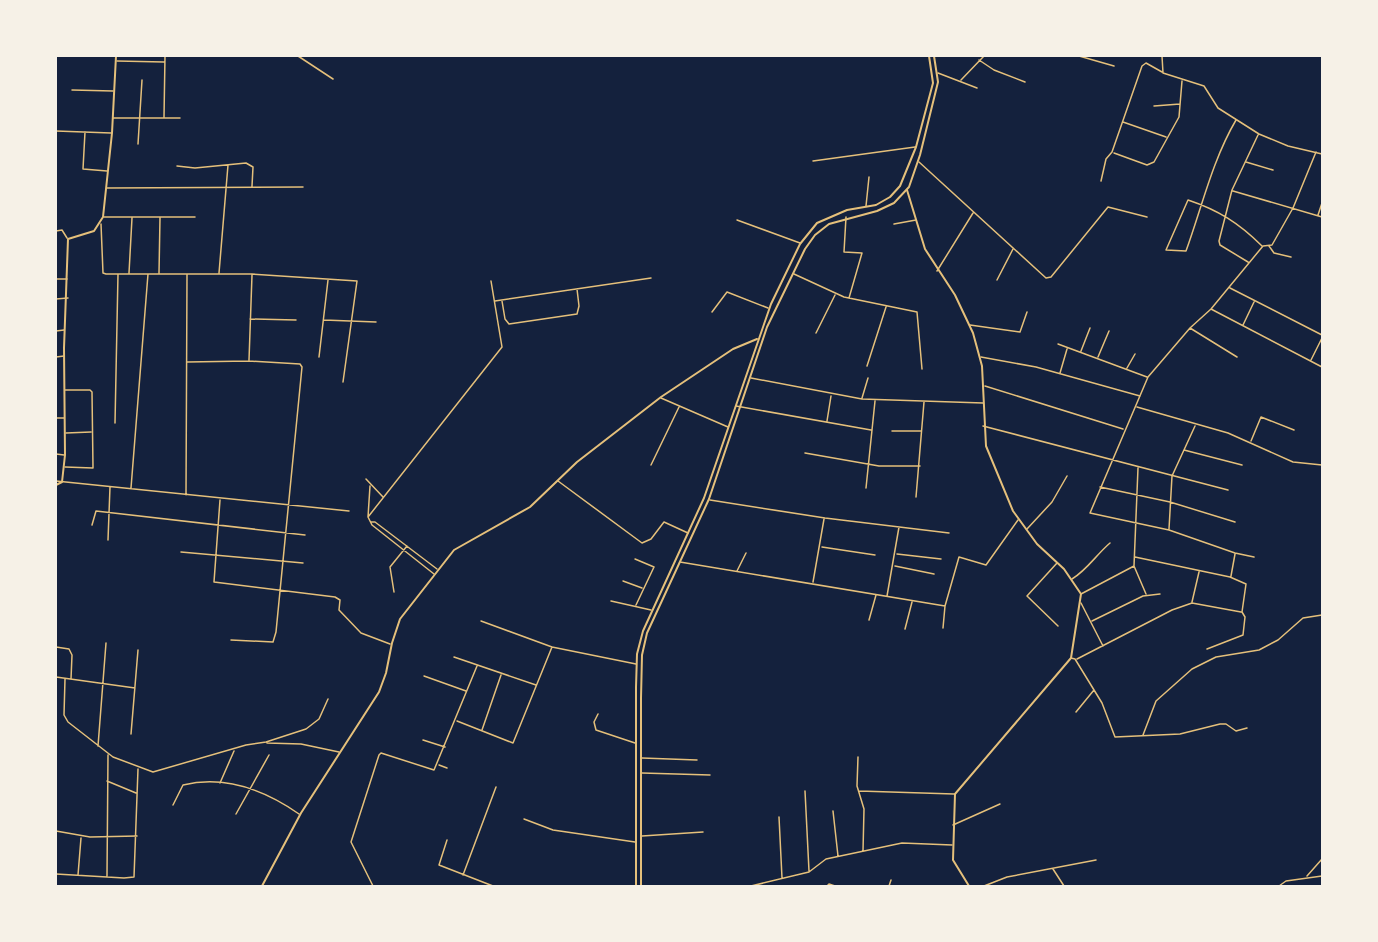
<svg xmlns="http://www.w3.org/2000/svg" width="1378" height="942" viewBox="0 0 1378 942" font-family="Ubuntu,sans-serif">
  <rect width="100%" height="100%" fill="#14213d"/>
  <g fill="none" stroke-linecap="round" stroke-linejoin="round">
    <!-- minor -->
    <path stroke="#e5c07b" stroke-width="1.5" d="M298,56L333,79
      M1079,56L1114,66
      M1162,56L1163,73L1204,86L1218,108L1259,134L1288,146L1322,154
      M979,60L994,70L1025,82
      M117,61L164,62
      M938,73L977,88
      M961,80L984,56
      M72,90L113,91
      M1154,106L1180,104
      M164,117L165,56
      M113,118H180
      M1236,120C1212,161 1202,207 1186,251L1166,250L1188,200C1218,210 1239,223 1262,246
      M1123,122L1166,137
      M56,131L111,133
      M85,132L83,169L107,171
      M138,144L142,80
      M1114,153L1147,165L1154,162L1179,117L1182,81
      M813,161L915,147
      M919,162L1046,278L1051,277L1108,207L1147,217
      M1246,162L1273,170
      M177,166L195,168L246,163L253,167L252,186
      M1101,181L1106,159L1112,152L1142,66L1146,63L1162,72
      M107,188L303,187
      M1233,191L1322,217
      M866,206L869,177
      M1318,215L1322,203
      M104,217H195
      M846,217L844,252L862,253L849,298
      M737,220L800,243
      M101,224L103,273L106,274H252L357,281L343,382
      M894,224L916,220
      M56,231L62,230L67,238
      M1263,246L1272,245L1293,208L1316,152
      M1269,246L1274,253L1291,257
      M1248,262L1220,245L1219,241L1232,190L1258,135
      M937,271L973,213
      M129,273L132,218
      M159,273L160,218
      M219,273L228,165
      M794,274L844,297L917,312L922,369
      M56,279H67
      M997,280L1013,249
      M1230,288L1322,335
      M56,299L68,298
      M495,301L651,278
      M502,301L505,319L509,324L577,314L579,306L577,289
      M1211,309L1322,367
      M712,312L727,292L768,308
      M250,319L296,320
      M324,320L376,322
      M970,325L1020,332L1027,312
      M1243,325L1254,302
      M1190,328L1237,357
      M56,331L64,330
      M816,333L835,295
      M1058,344L1147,377
      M1081,351L1090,328
      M56,357L64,356
      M319,357L328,280
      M981,357L1036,367L1140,396
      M1098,357L1109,331
      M249,360L252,275
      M1311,360L1322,338
      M187,362L249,361L300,364L302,367L276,632L273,642L231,640
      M867,366L886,307
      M1127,368L1135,354
      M1060,373L1067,349
      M751,378L862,399L983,403
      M985,386L1123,429
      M661,398L728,427
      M862,398L868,378
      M736,406L871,430
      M1137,407L1228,433L1293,462L1322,465
      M56,418H64
      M827,421L831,396
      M115,423L118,274
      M983,426L1228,490
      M892,431H921
      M66,433L91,432
      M1251,441L1261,417L1294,430
      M1184,450L1242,465
      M805,453L879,466H920
      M56,454L64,455
      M651,465L679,407
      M65,467L93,468L92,392L90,390H65
      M366,479L383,497
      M56,481L349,511
      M558,481L642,543L651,539L664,522L688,533
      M370,486L368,517L372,525L434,574
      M1100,487L1170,502L1235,522
      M131,488L148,274
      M866,488L875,401
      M186,495L187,275
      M916,497L924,402
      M220,500L214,582L335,597L340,600L339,610L361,633L390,644
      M710,500L825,518L949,533
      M368,517L502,347L491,281
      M371,522H375L437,569
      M92,525L96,511L305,535
      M1027,529L1052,502L1067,476
      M1169,529L1172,476L1195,426
      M108,540L110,487
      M822,547L875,555
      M181,552L303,563
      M897,554L941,559
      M1135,557L1230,577L1246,584L1242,612L1245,617L1243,635L1207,649
      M1254,557L1235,553L1169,530L1090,513L1148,377L1190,328L1211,309L1263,246
      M635,559L654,567L636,605
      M680,562L945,606
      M1057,563L1027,596L1058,626
      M895,566L934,574
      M1134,566L1146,594
      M737,571L746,553
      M1231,576L1235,554
      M1072,579C1087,570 1096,555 1110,543
      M623,581L642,588
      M813,582L824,519
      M394,592L390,567L407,546
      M1081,594L1134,566L1138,468
      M887,596L899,527
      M611,601L651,610
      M1192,602L1199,572
      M1081,603L1103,646
      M869,620L876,595
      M481,621L552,647L636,664
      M1092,621L1143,596L1160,594
      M943,628L945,606L959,557L986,565L1018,520
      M905,629L912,602
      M56,647L69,649L72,655L71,679
      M454,657L536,685
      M1071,658L1075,659L1102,703L1115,737L1180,734L1220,724H1226L1236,731L1247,728
      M1077,659L1172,610L1192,603L1241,612
      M424,676L466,691
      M56,677L135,688
      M65,679L64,715L68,722L113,757L153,772L246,745L266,742L306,729L319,719L328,699
      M1076,712L1094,690
      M598,714L594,722L596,730L635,743
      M457,721L513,743L552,647
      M482,730L501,675
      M131,734L138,650
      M1143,735L1156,701L1192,669L1216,657L1259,650L1278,640L1303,618L1322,615
      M423,740L445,747
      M267,743L301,744L339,752
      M98,746L106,643
      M858,757L857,786L864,809L863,851
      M642,758L697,760
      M439,765L447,768
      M642,773L710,775
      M107,781L136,793
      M220,783L234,751
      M805,791L809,871
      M859,791L954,794
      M173,805L183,785C225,775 266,791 299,814
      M833,811L838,856
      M236,814L269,755
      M779,817L782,878
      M524,819L553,830L635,842
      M953,825L1000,804
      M56,831L90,837L137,836
      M642,836L703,832
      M447,840L439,865L493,886
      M1053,869L1064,886
      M56,874L124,878L134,877L138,769
      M78,875L81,838
      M463,875L496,787
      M107,876L108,755
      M1307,876L1322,859
      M373,886L351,842L379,755L381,753L434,770L477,666
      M751,886L809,872L826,859L902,843L952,845
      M827,886L829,884L835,886
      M889,886L891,880
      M984,886L1007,877L1096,860
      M1279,886L1286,881L1322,876"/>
    <!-- tertiary -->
    <path stroke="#e5c07b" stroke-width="2" d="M907,190L925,249L955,295L973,333L982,366L986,446L1013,511L1037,544L1064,569L1081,594L1071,658L955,794L953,860L969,886
      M56,485L62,482L65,455L64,348L68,239L94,231L103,217L112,133L116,56
      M262,886L301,813L379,692L386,673L392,643L400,619L454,550L530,507L577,462L661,397L733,349L757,339"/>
    <!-- secondary -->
    <path stroke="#e5c07b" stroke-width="2" d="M636,886V687L637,654L643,631L704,498L771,304L800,244L817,223L847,210L876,205L890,197L900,186L916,147L933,83L929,56
      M641,886V698L642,655L647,633L709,499L767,327L805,249L815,235L829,224L877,211L894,203L909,187L920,155L938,82L934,56"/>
  </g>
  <!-- border -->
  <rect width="1378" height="942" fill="none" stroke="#f6f1e7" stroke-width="114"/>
</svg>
